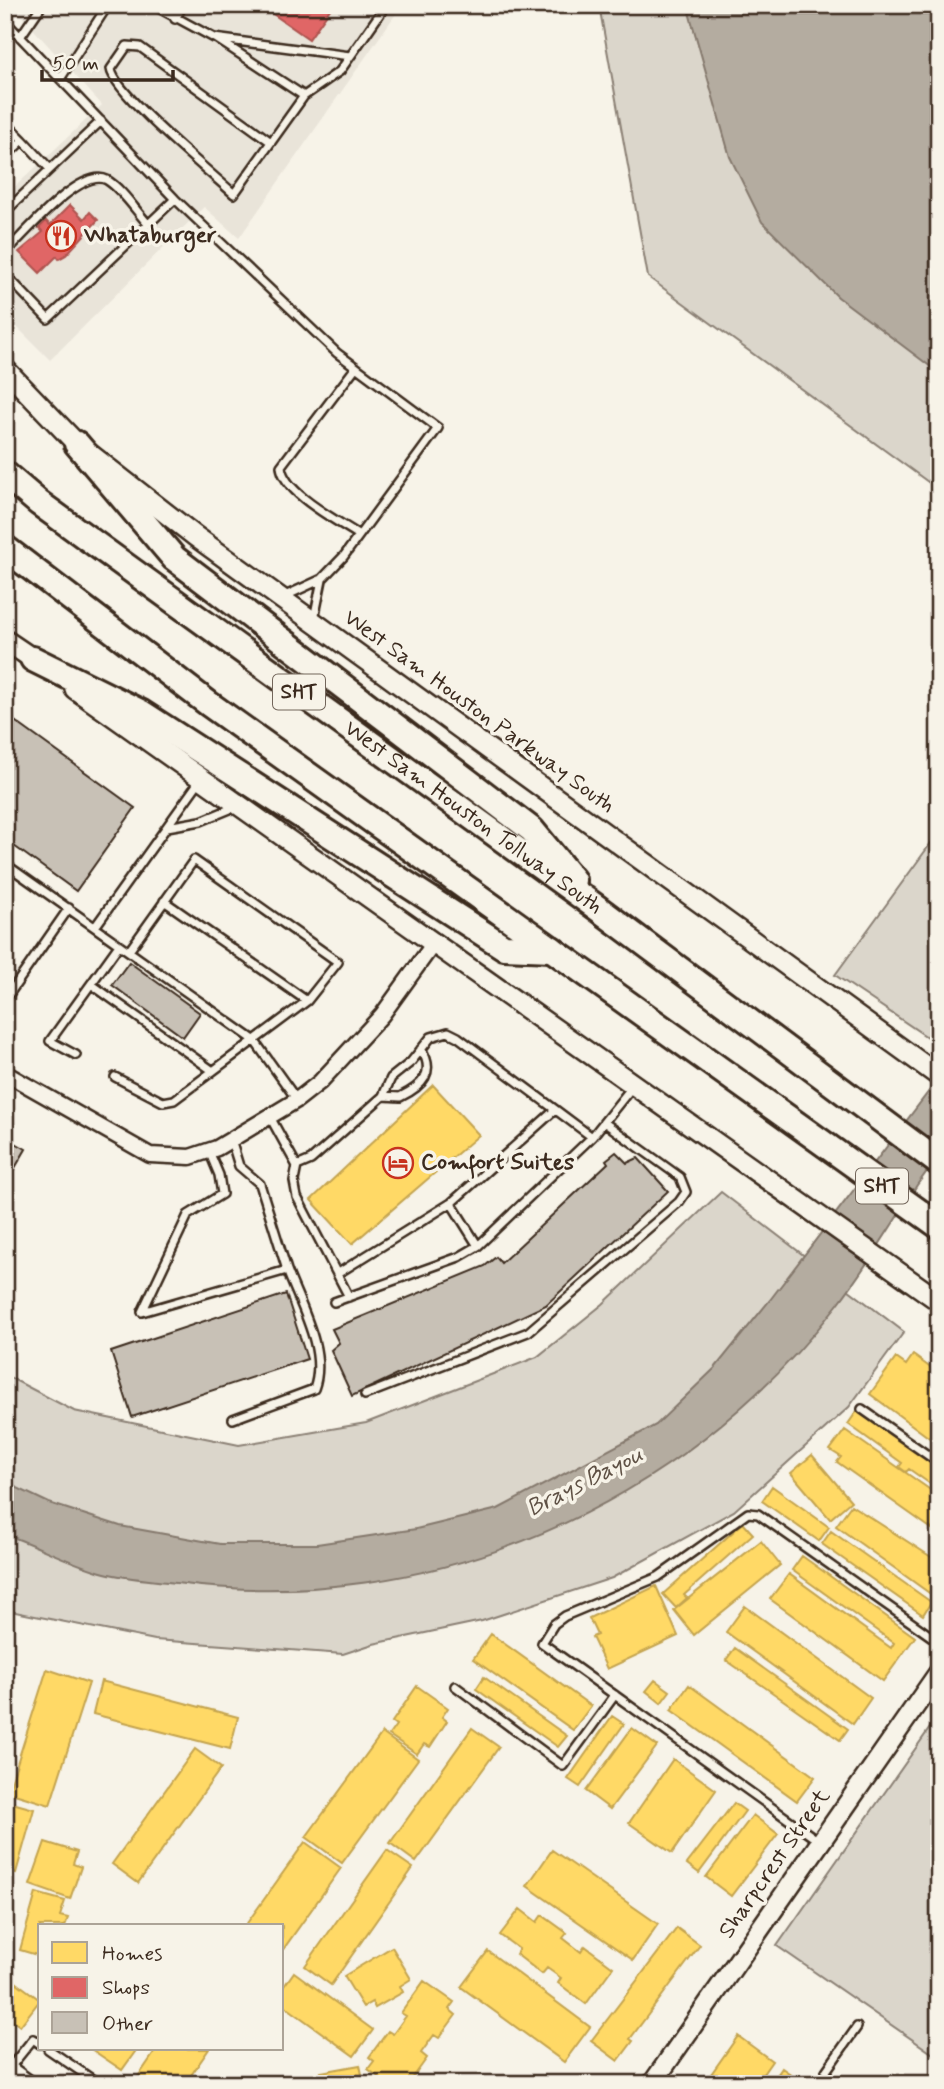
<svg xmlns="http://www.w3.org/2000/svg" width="944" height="2089" viewBox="0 0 944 2089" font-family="Mynerve,sans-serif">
  <rect width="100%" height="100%" fill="#f7f3e8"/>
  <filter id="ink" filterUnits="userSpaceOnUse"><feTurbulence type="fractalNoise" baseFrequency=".0143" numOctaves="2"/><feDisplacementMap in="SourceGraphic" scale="14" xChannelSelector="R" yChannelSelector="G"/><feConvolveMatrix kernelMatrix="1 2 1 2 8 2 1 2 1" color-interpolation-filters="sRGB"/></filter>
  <g filter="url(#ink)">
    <!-- built -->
    <path fill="#e9e4d9" d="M5,5H402L239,238L204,207L50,360L5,315V196L102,105L16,10L5,19Z"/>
    <!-- green -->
    <path fill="#dbd6cb" stroke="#8b8074" stroke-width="2" d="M599,5H939V490L648,277Z
      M939,832V1045L835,975Z
      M721,1192L904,1332L849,1407L734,1511L612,1578L482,1621L373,1644L343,1654L155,1640L5,1610V1375L74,1411L239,1445L366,1423L537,1357L603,1304Z
      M939,1715V2058L777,1946Z"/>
    <!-- water -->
    <path fill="#b4aca0" stroke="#84786c" stroke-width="2" d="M687,5H939V373L838,297L762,222L730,157Z
      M939,1078C939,1100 943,1127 939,1149C936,1161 924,1175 917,1185C892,1225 867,1266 838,1304C682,1506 431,1618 176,1583C153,1580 128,1579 105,1573C71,1564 38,1546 5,1534V1482L49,1503L120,1526L220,1544H317L416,1529L498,1509L656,1425L715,1368L770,1300Z"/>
    <!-- homes -->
    <path fill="#ffd966" stroke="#c4a450" stroke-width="2" d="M433,1085L479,1135L352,1244L311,1200Z
      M913,1355L939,1374V1445L870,1394L896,1358L906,1365Z
      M857,1411L939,1468V1490L909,1469L906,1472L899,1467L902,1463L848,1424Z
      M845,1430L939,1496V1534L837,1462L841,1457L830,1450Z
      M812,1455L851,1501L830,1519L791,1473Z
      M772,1486L829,1527L819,1541L762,1501Z
      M851,1505L939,1562V1600L836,1526Z
      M743,1523L753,1534L684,1595L687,1598L676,1608L663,1594Z
      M831,1531L931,1602L923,1615L822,1544Z
      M761,1541L780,1565L694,1635L674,1610Z
      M802,1556L915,1637L883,1681L770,1599L789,1574L891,1648L894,1643L792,1570Z
      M656,1586L678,1636L607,1669L592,1637L597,1635L589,1618Z
      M745,1606L871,1698L853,1724L726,1632Z
      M491,1634L591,1706L573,1730L473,1659Z
      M735,1648L848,1729L840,1740L726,1660Z
      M47,1669L89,1683L50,1805L8,1792Z
      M484,1677L567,1736L558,1747L476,1689Z
      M655,1680L670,1691L661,1703L646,1691Z
      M101,1681L238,1717L230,1749L93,1714Z
      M689,1685L815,1777L797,1801L671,1710Z
      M417,1686L448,1708L442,1717L447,1721L430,1747L424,1744L417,1754L389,1735L396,1725L392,1722Z
      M612,1716L624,1724L580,1787L568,1779Z
      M472,1728L499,1747L416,1862L390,1843Z
      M632,1728L657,1746L610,1809L586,1791Z
      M382,1733L418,1759L342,1863L306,1837Z
      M195,1749L221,1768L138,1883L112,1864Z
      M673,1759L716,1790L672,1853L629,1823Z
      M5,1801L34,1809L16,1873L5,1870Z
      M734,1803L745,1811L699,1873L687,1864Z
      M753,1815L778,1834L731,1896L706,1877Z
      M45,1842L77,1852L73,1864L81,1867L70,1899L30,1885Z
      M305,1842L341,1868L282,1951V1926H245Z
      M387,1850L413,1868L331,1985L305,1966Z
      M552,1850L658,1924L633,1960L527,1886Z
      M5,1877L11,1879L5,1899Z
      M36,1893L65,1901L60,1916L68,1918L65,1926H40V1956L20,1950Z
      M520,1909L537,1922L542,1915L567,1933L563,1938L581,1952L585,1946L613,1967L586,2004L558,1983L561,1978L547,1968L542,1974L516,1954L519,1949L500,1935Z
      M677,1928L700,1945L630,2039L633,2041L618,2061L591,2041Z
      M392,1947L411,1979L400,1986L403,1992L375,2008L372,2002L363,2007L344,1976Z
      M488,1951L590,2027L564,2062L461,1987Z
      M294,1972L373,2030L354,2056L282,2004V1989Z
      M5,1974L40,2000L20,2026L5,2015Z
      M424,1981L454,2002L449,2009L456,2015L439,2038L434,2035L421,2053L427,2058L409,2083L404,2080L401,2084H388L368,2069L374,2061L369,2057L388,2031L393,2034L406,2016L401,2013Z
      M738,2036L772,2061L756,2084H704Z
      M91,2049H137L122,2070Z
      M157,2049H209L185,2084H133Z
      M360,2065L364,2084H324L321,2072Z
      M782,2068L805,2084H771Z"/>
    <!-- shops -->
    <path fill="#e06666" stroke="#ae5450" stroke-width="2" d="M260,5H333L309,39Z
      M70,205L84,219L90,212L98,220L66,255L59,259L57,256L40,273L19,252L43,232L39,228L46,221L50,225Z"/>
    <!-- building -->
    <path fill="#c8c1b6" stroke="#3b2a1e" stroke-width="2" d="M5,714L135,808L76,891L14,846L5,848Z
      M129,962L200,1013L183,1037L112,985Z
      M5,1137L26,1149L5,1185Z
      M616,1152L627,1163L638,1158L668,1191L546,1305L352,1396L331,1350L339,1343L332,1329L485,1266L496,1257L501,1263L608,1163L606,1160Z
      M286,1294L307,1359L132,1417L111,1352Z"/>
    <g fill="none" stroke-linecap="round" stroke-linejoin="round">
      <!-- service casing -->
      <g stroke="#3b2a1e" stroke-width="12">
        <path id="service" d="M153,5L214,38L350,56
          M175,19L183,5
          M5,21L175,199L337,353L438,428L344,556L322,579L283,597
          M20,37L42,5
          M217,39L304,96
          M60,79L108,5
          M5,122L23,140
          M271,142L140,47L127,46L111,69C113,92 211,173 234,194L304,96L340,71L386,5
          M5,157L23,140L50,169
          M5,212L101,121
          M5,253C23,236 81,166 107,180C122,189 136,211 148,224
          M5,274L48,319L175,199
          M356,367L281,466C283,493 338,521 359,535
          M314,619L322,580
          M167,827L201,821L235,807
          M5,877L11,868L254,1040L297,1100
          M164,901L307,1001
          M95,927L201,779
          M91,984L213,1071
          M5,1000L69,908
          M76,1055L50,1041L119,945
          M115,1077L163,1102L174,1100L307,1001L338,962L194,860L129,951
          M383,1096L400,1097C423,1086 436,1072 421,1049
          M270,1117L297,1166L294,1181L297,1197L349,1297
          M209,1151L219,1175L222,1194L188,1215L142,1312L287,1270L260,1184L239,1166L231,1140
          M297,1166L311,1160L383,1096L391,1078L411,1062L431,1037L448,1032L458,1037L592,1137
          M451,1203L478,1246
          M337,1274L451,1203L555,1110
          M334,1302L459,1257L478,1246L592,1137L632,1087
          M365,1395L528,1332L679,1202L686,1192L680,1177L605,1123
          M862,1409L939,1463
          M233,1419L314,1389C328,1352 300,1305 287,1270
          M455,1686L563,1766L615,1695
          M820,1842L542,1643L554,1624L565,1616L658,1577L748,1513L758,1514L939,1642
          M48,2049L99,2084
          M8,2070L33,2039L40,2044
          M826,2071L857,2027"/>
      </g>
      <!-- minor casing -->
      <g stroke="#3b2a1e" stroke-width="19">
        <path id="minor" d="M5,1073L150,1155L190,1157L217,1148L297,1100L320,1082L382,1015L434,943"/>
      </g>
      <!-- tertiary casing -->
      <g stroke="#3b2a1e" stroke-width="23">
        <path id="tertiary" d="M5,2068L27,2084
          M652,2084L939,1672"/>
      </g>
      <!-- secondary casing -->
      <g stroke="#3b2a1e" stroke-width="24">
        <path id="secondary" d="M5,369L77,444L195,536L939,1076
          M5,640L45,667
          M75,689L939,1301"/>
      </g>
      <!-- motorway casing -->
      <g stroke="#3b2a1e" stroke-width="30">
        <g id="motorway">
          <path d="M77,444L174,558L532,830L573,880"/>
          <path id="s1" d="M5,474L39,503L596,907L939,1163"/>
          <path d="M5,548L209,704L939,1226"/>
          <path d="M33,659L142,713L504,947L552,949"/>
        </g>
      </g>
      <!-- service -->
      <use href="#service" stroke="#f7f3e8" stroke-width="7"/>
      <!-- minor -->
      <use href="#minor" stroke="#f7f3e8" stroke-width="14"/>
      <!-- tertiary -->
      <use href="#tertiary" stroke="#f7f3e8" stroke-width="18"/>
      <!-- secondary -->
      <use href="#secondary" stroke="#f7f3e8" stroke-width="19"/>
      <!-- motorway -->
      <use href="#motorway" stroke="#f7f3e8" stroke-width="24"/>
    </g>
  </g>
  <!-- icons -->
  <defs>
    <g id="restaurant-ring" transform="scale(1.575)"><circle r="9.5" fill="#f7f3e8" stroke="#c8321e" stroke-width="1.5"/><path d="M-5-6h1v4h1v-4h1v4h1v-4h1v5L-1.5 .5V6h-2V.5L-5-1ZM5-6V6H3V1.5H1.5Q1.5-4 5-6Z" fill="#c8321e"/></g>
    <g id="hotel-ring" transform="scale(1.575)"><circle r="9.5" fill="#f7f3e8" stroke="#c8321e" stroke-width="1.5"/><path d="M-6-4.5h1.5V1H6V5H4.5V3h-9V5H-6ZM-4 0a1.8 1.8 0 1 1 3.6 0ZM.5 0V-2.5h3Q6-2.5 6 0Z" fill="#c8321e"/></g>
  </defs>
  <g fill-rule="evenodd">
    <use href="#restaurant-ring" x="61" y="236"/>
    <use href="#hotel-ring" x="398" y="1163"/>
  </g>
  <g text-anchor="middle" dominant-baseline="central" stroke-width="7" stroke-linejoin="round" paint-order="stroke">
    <!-- shield labels -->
    <g fill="#f7f3e8" stroke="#73665b" stroke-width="2">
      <rect x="273" y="674.5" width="52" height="35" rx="5"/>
      <rect x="856" y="1168.5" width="52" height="35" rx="5"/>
    </g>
    <g font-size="21" font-weight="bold" fill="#3b2a1e">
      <text x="299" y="692">SHT</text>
      <text x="882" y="1186">SHT</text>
    </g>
    <!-- poi labels -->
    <g font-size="23" font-weight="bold" fill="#3b2a1e" stroke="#f7f3e8" text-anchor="start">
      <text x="84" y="236">Whataburger</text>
      <text x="421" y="1163">Comfort Suites</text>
    </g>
    <!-- street labels -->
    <g font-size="23" fill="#3b2a1e" stroke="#f7f3e8">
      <text transform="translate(479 712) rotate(36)">West Sam Houston Parkway South</text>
      <text stroke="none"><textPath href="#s1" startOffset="581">West Sam Houston Tollway South</textPath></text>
      <text transform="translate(775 1864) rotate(-55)">Sharpcrest Street</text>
    </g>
    <!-- water labels -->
    <g font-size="24" font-style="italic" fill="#5f5145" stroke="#f7f3e8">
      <text transform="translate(585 1482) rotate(-27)">Brays Bayou</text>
    </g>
  </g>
  <!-- margin -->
  <rect width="944" height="2089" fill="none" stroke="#f7f3e8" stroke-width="28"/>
  <rect x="14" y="14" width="916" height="2061" fill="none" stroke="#3b2a1e" stroke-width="2.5" filter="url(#ink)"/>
  <!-- legend -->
  <rect x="38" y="1924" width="245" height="126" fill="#f7f3e8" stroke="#aca397" stroke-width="2"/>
  <rect x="52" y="1942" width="35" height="21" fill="#ffd966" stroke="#aca397" stroke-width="2"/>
  <text x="102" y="1960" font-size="21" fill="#3b2a1e">Homes</text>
  <rect x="52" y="1977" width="35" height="21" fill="#e06666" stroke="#aca397" stroke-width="2"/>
  <text x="102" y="1994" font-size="21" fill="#3b2a1e">Shops</text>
  <rect x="52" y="2012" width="35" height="21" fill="#c8c1b6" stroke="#aca397" stroke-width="2"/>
  <text x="102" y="2030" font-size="21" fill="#3b2a1e">Other</text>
  <!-- scale -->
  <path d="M42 70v10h131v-10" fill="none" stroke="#3b2a1e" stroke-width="3.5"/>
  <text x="52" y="70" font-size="21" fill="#3b2a1e" stroke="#f7f3e8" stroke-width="5" paint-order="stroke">50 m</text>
</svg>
